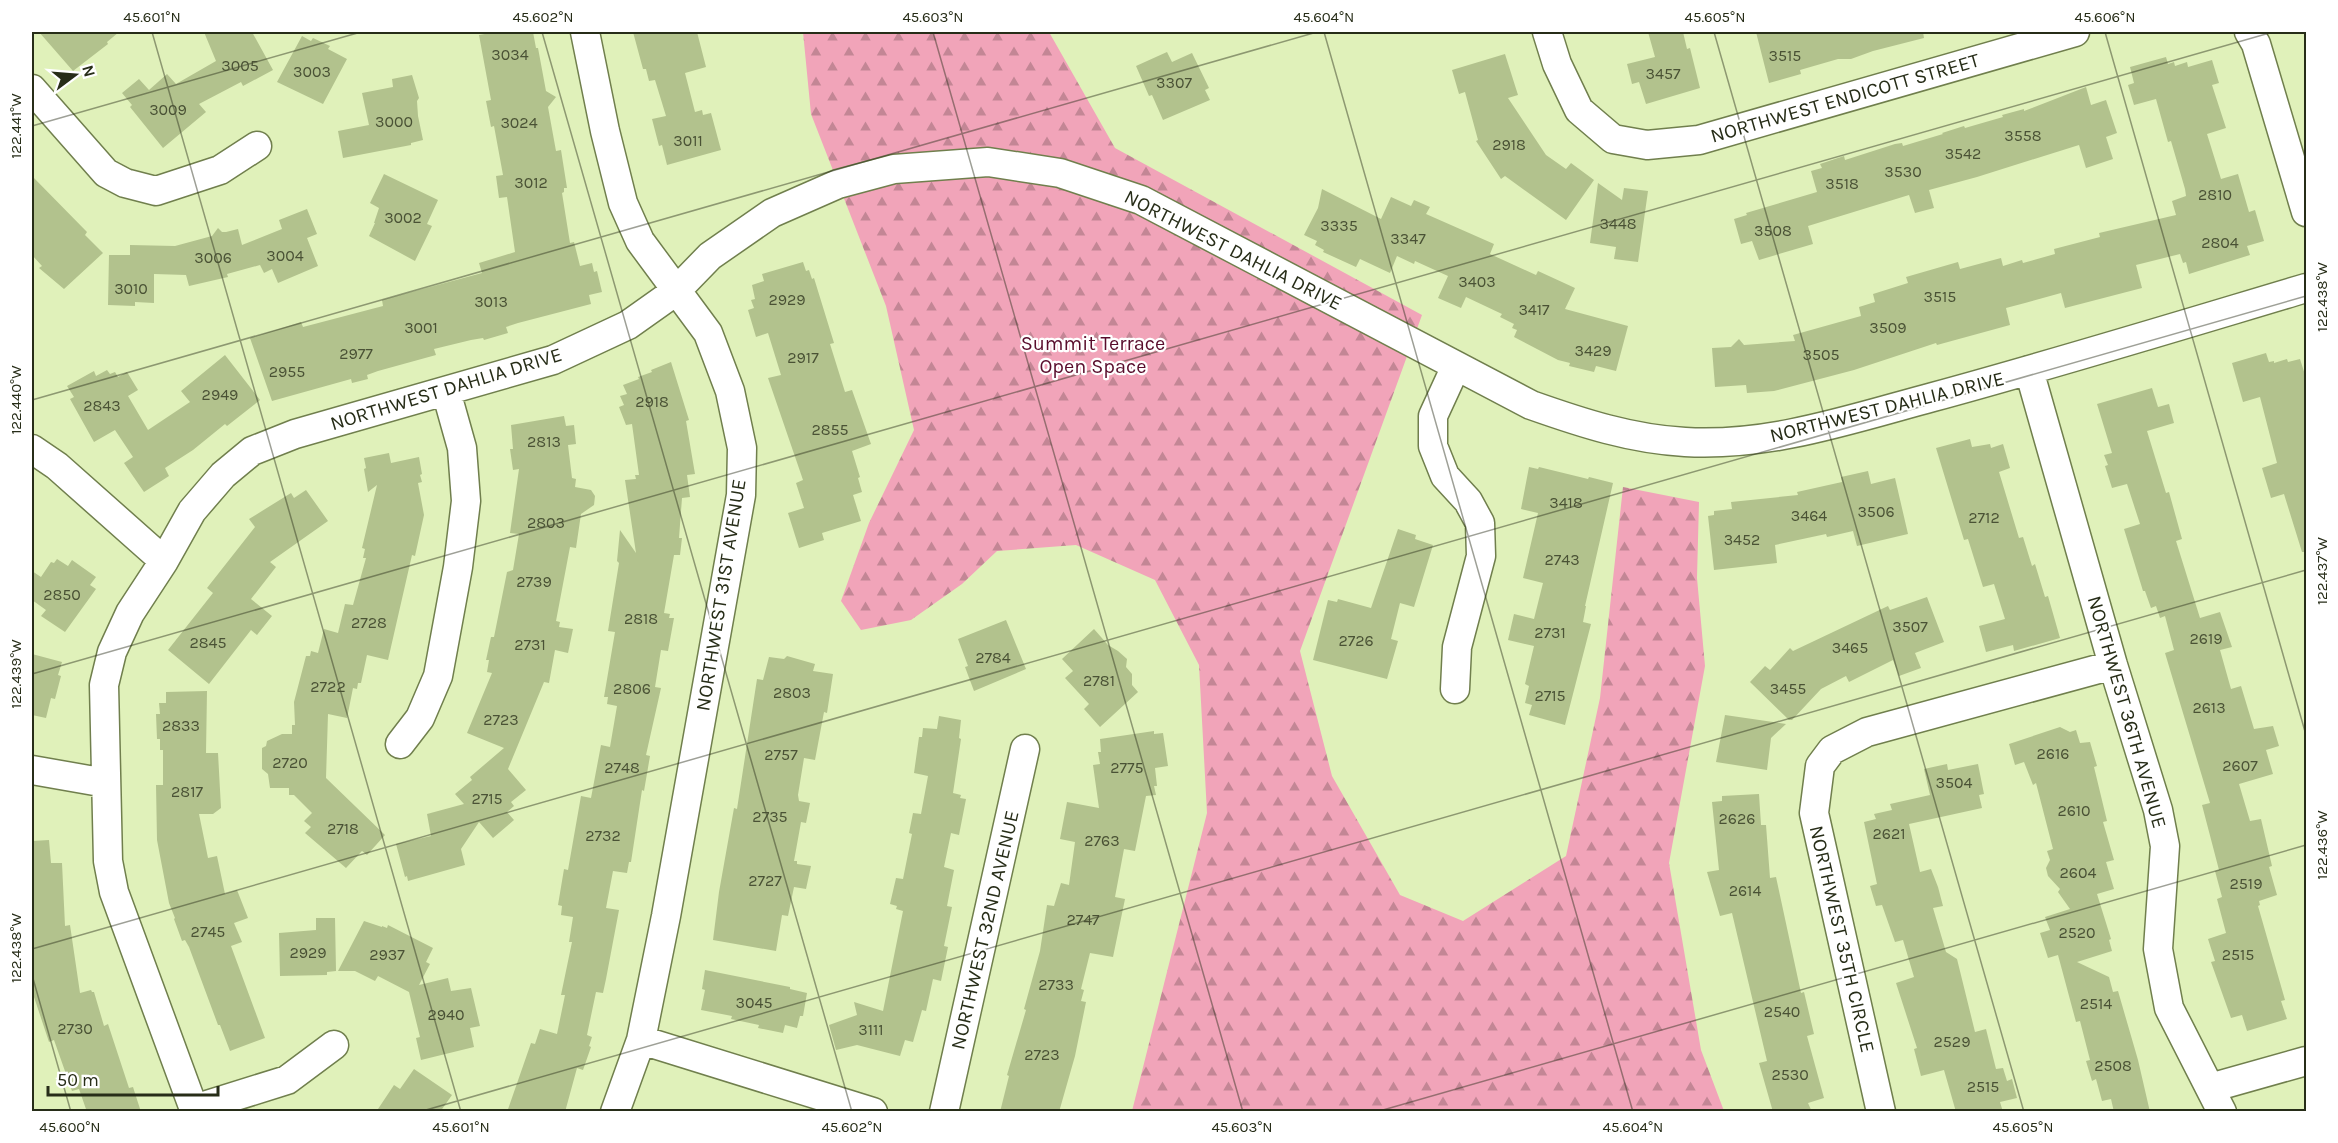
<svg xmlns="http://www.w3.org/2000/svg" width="2338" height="1143" viewBox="0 0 2338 1143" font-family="Karla,sans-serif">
  <defs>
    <pattern id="forest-firs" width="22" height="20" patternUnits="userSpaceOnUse" patternTransform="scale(1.5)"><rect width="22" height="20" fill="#f1a4b9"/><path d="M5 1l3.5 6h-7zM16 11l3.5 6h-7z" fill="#c38695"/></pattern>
  </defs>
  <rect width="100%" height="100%" fill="#e0f1ba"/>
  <!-- forest -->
  <path fill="url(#forest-firs)" d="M803,32H1049L1115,148L1422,315L1300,651L1332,776L1400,895L1463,921L1566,856L1600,698L1623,487L1699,502L1697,578L1705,666L1669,863L1701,1050L1724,1111H1132L1207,813L1199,665L1155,580L1076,545L997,551L962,584L911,620L861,630L841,601L869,523L914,430L886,306L811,114Z"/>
  <!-- building -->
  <path fill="#b2c28d" d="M39,32H119L107,42L108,44L73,71Z
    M204,32H252L273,70L243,86L241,82L199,104L206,112L163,148L130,107L132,105L122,93L139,79L149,90L167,74L176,84L216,61Z
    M496,32H533L536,48H538L546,91L556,97L548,107L556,151L561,150L567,188H564V192L562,193L570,243L574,242L580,266L592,263L594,272L597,271L602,292L589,295L591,304L518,323L506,327L508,333L484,340L483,338L471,340L434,349L436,355L378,371L367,375L368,379L352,383L351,379L272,401L250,338L301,322L303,327L383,306L382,300L482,273L479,263L515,252L507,197L499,198L496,176L503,175L494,126L491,127L486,101L491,100L479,35Z
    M633,32H697L706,67L685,73L695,112L702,110L703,115L711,113L721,150L667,165L662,145L659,146L652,119L666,116L655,80L649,81L646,69H643Z
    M1648,32H1683L1687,49L1690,48L1700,88L1646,104L1639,82L1632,84L1627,64L1655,57Z
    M1756,32H1923L1924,38L1873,51L1851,59H1838L1800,70L1801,74L1769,83Z
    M302,36L311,41L313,38L330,46L328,49L347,59L323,104L277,82Z
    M1167,52L1172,62L1192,53L1209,88L1205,90L1210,100L1163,120L1152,95L1149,96L1136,66Z
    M1505,54L1518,95L1508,98L1546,155L1566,169L1571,163L1594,180L1566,220L1505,176L1501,179L1476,141L1478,140L1465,92L1459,94L1452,70Z
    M2166,57L2168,64L2174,62L2175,66L2187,62L2188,67L2212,60L2219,83L2212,85L2226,128L2207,134L2221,179L2238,174L2249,212L2255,210L2264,241L2247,246L2250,255L2189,274L2186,262L2183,263L2180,254L2136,265L2142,288L2065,308L2061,293L2025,303L2006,308L2010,325L1937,345L1936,343L1854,370L1774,391L1747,393L1746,385L1715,387L1712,348L1731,347L1739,339L1744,345L1795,341L1793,335L1861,316L1859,307L1875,302L1873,294L1908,283L1906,277L1958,262L1960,269L2001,258L2003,266L2022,260L2023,263L2055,254L2054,249L2100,237L2099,233L2176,215L2172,201L2186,196L2185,189L2171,141L2168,142L2156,99L2134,105L2128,85L2134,83L2130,67Z
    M412,75L419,98L417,101L418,116L423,140L411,143V145L343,158L338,131L369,125L362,93L393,87L392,79Z
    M2086,87L2091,105L2106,100L2117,133L2106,137L2113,159L2086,168L2079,145L1977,177L1929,190L1934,208L1915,213L1909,195L1808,226L1813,244L1759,260L1752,241L1741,244L1734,219L1747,215L1746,213L1817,192L1811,171L1822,168L1820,164L1844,156L1845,160L1895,144L1902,143L1903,146L1943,134L1942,133L1964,126L1965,128L2003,117L2002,115L2024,109V111Z
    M384,174L438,200L427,224L432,226L415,261L369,236L375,223H374L379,208L370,203Z
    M32,176L87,232L85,235L103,253L64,289L39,268L42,266L32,255Z
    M1598,183L1622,200L1624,188L1648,191L1638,262L1614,259L1616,247L1590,243Z
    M1322,189L1381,219L1391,197L1411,206L1414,200L1430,207L1426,214L1494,244L1490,254L1536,275L1538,271L1575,288L1565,309L1628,326L1616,371L1596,366L1594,372L1569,366L1570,363L1558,360L1514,337L1517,330L1512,328L1514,324L1500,317L1502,314L1466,297L1461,308L1438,298L1448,276L1415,261L1414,264L1397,256L1390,273L1360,259L1356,267L1323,252L1324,250L1315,245L1317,241L1304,235L1318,208Z
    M307,209L317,234L307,238L318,266L278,283L272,269L264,273L260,265L227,274L228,277L189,286L186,275L154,274V303L135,302V306L108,305L109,255H130V245L175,246L212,236L218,228L222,232H226L238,229L242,245L282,229L279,220Z
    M803,262L806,271L809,270L812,279L814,278L834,343L830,344L845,392L852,390L871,444L852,451L860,477L858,478L862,492L853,495L861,521L822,533L824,540L799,548L788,513L804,508L796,483L803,480L768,378L781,375L768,333L756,337L748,310L754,308L751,300L755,299L752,285L764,281L762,274Z
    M2266,353L2269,362L2274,361V363L2287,359L2288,362L2300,359L2307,381V552H2302L2284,494L2271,498L2262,468L2277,463L2260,397L2243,402L2232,363Z
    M225,355L260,400L227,426L225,424L193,450L165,468L169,476L144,492L124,463L133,457L115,430L94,442L70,399L74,397L67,386L94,371L96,376L107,370L110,374L115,372L118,377L127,372L138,390L128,396L148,430L190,402L181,391Z
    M671,362L689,420L686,421L695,474L687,475L690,497L682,498L679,538H682L680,555H674L664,613L670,614L669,618H674L668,651L661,650L655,687L661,688L646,755L650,756L644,791L642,790L631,862H629L627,873L613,871L606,908L619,910L606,979L603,993L596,992L587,1035L592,1037L589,1046L591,1047L583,1070L577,1068L565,1112H507L531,1043L535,1044L540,1029L557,1034L565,995H561L572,942H569L573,917L561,915L562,906L558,905L564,869L568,870L581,796L591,798L601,745L610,747L617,706L607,704L608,697H604L615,632L608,631L619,563L617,561L620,530L636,553L625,480L636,479L635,475H639L632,424L626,425L619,407L624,405L620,396L627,394L623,385L639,379L638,377L652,372L651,370Z
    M2152,388L2158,407L2169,404L2174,423L2147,431L2166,493L2169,492L2182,539L2176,541L2200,618L2220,612L2232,647L2220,650L2231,689L2241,686L2254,729L2273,726L2279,746L2266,750L2273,774L2239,784L2250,821L2261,819L2272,866L2269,867L2277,895L2259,901L2260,905L2258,906L2285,1000L2281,1001L2287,1019L2247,1031L2242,1015L2231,1018L2211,962L2215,961L2208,939L2226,933L2217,899L2222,897L2215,871L2219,870L2202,805L2210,803L2165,653L2174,650L2165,616L2160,618L2156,606L2151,608L2145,591H2143L2124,529L2140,524L2127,484L2112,488L2105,466L2108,465L2104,455L2112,453L2097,404Z
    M564,416L566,426L574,425L576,444L568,445L572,478L576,479L575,487L591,490L595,496L594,505L581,514L576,548L570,547L556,621L560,622L559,627L573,629L568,653L555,650L549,683L544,682L508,769L526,790L511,802L514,806L507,812L514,820L493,838L479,822L461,849L465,865L408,881L407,876L405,877L396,844L431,836L427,814L464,804L455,794L472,780L470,777L504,748L467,733L492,673L487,672L489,660H486L491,637H494L507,572L513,570L519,534L510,533L519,469L513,470L510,449H513L511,425Z
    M1970,439L1972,447L1990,444L1991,448L2003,444L2010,468L1999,472L2019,538L2023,537L2032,566L2035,564L2045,597L2048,596L2060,638L2014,651L2013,645L1986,652L1979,626L2005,619L1994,584L1983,587L1968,539L1964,540L1936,448Z
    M389,453L391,463L419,457L422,474L420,475L422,482L418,483L424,515L415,556L412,555L388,660L367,655L361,683H358L357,689L353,688L347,718L328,714L326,778L385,835L367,855L362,851L346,868L305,833L311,827L304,821L312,813L294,795H289V788H270L268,774L262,769V748L266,746L267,741L282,734H292V725H295L294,702L306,656H310L311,651L318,653L324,629L338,633L345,604L353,605L366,558H363L365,549L362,548L377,485L368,492L364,469L366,468L364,458Z
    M1529,467L1538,469L1539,467L1588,479L1589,477L1613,483L1585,606H1586L1583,622L1591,624L1565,725L1529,715L1532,705L1525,703L1529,686L1525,684L1534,646L1508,640L1514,614L1534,619L1543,583L1523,578L1538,513L1521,509Z
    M1868,471L1871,484L1895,478L1908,534L1857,546L1853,531L1827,537L1826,534L1775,545L1777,563L1714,570L1708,516L1714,515V511L1732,509L1731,502L1798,495L1797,492L1842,482L1841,477Z
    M306,490L328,521L270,562L276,567L251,599L272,616L257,635L251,630L209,684L168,650L213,593L207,588L255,527L249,519L291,493L294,498Z
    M1398,529L1416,535L1415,539L1433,545L1414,607L1400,603L1391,639L1398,641L1387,679L1313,660L1328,600L1337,602L1338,599L1371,608Z
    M57,559L68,566L72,560L96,577L90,585L96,589L65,632L41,616L46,610L32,600V571L41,577L51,562L54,563Z
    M1927,597L1944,642L1915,653L1921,668L1899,676L1893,660L1849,682L1846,676L1821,689L1792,720H1789L1750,682L1765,666L1770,670L1790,648L1793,651L1888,606L1890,610Z
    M1006,620L1026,669L974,691L965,667L968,666L958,639Z
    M1094,629L1108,645L1118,651L1127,659L1126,667L1132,674V685L1138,692L1100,727L1084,709L1089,704L1065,678L1073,671L1062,659Z
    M32,654L62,662L58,675L61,676L55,699L51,698L46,718L32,715Z
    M787,656L815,664L813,671L833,674L827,713L824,712L815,760L804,758L798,795L799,801L810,803L806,823L801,822L794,861H797V864L811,866L806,889L794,887L788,916L782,915L776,951L713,940L719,892L734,808L737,809L757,679L763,680L769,657L784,659Z
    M207,691L206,753H218L221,808L213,814H199L208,858L217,856L225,894L237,890L248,918L234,923L242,942L231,946L265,1038L230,1051L220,1025H218L189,947L185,940L182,941L174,919L175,918L169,903L157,840L156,785H163V750H160V739H157L156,714H160L159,703H166V692Z
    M1725,715L1786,724L1771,738L1767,770L1716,762Z
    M939,716L961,720L959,738L961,739L953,793L961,795L960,798L966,799L959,835L951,833L944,867L954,870L947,906L952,907L944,946L948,947L941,981L933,979L926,1011L922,1010L913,1042L905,1040L900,1056L857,1045L836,1050L829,1025L857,1015L854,1002L883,1011L903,911L896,909L897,906L890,904L896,878L903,879L912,834L909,833L913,813L921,814L928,776L914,773L919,737H922L923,728L937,729Z
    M2060,727L2070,732L2076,730L2080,743L2090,742L2097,766L2094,767L2107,821L2103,822L2114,860L2106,862L2114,889L2097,894L2111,939L2109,940L2112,951L2077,962L2109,977L2113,992L2118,991L2138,1060L2150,1112H2114L2111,1099L2102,1101L2096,1079L2092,1081L2086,1061L2090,1060L2080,1021L2076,1022L2058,955L2048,958L2040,933L2050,930L2045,917L2070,909L2058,892L2060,889L2048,876L2046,868L2050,860L2047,851L2053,849L2036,783L2033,785L2024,762L2015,765L2009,744Z
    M1154,731V734L1163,733L1168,766L1155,768L1157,786H1154L1156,795L1146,796L1135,851L1124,849L1115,897L1125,899L1113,957L1090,953L1081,989L1084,990L1081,1001L1086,1002L1075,1056L1059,1112H1000L1009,1076L1007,1075L1026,1010L1024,1009L1040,951L1047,905L1054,906L1061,883L1069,885L1075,842L1060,839L1067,802L1099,808L1093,765L1100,764L1098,752H1101L1100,739Z
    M1947,764L1948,770L1978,764L1984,794L1979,795L1982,808L1909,824L1920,872L1931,869L1938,887L1943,906L1933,908L1946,952L1957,959L1975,1032L1986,1029L1996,1069L2003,1068L2007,1081L2012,1079L2017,1098L2000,1102L2003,1112H1956L1944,1070L1921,1076L1914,1049L1917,1048L1896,983L1914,977L1903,940L1895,942L1882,905L1876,906L1870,886L1877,884L1864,822L1876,819L1874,814L1892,810L1890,804L1930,795L1924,769Z
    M1759,794L1761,825H1766L1770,878L1776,877L1801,993L1804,992L1814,1034L1807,1036L1824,1098L1808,1103L1812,1112H1773L1759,1063L1767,1061L1732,913L1720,916L1707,872L1719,870L1712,802L1722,801V796Z
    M49,840L51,863H62L65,926L70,925L80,993L91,990L92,992H94L104,1026L108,1024L129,1088L133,1087L141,1112H87L79,1089L72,1091L54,1040L49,1042L32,991V841Z
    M316,918H335L336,971L327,972V975L280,976L279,933L316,930Z
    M364,921L382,927V926L387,928L388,925L433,948L426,962L430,964L419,985L448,978L451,991L471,988L480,1026L470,1028L474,1047L421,1060L416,1038L420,1037L409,992L378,976L375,981L355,971H338Z
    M705,970L790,987V989L807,993L803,1016H800L797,1028L785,1025L783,1033L758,1028L759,1025L731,1019L732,1016L701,1010L705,990L702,989Z
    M414,1069L452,1095L440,1112H376L394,1085L400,1089Z"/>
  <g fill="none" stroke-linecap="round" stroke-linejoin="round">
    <!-- minor casing -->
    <g stroke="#707f4d" stroke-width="31">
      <path id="minor" d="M585,32L605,131L623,203L640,241L708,333L730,391L742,448L741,495L666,916L641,1040L615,1112
        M1547,32L1557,64L1579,110L1613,139L1647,145L1699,140L2075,32
        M2249,32L2256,44L2306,212
        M32,89L106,173L125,183L156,191L220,170L257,146
        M2029,370L2113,665L2158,810L2165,846L2158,949L2169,1008L2222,1112
        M32,449L57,466L164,561
        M1455,689L1457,647L1481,556L1480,523L1468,501L1445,476L1433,446V416L1456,366
        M400,744L420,718L438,676L458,567L466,501L462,448L446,391
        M32,770L106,783
        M641,1040L873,1112
        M2210,1088L2306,1061
        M194,1109L287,1080L334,1045
        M195,1112L114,892L108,861L104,685L112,652L130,613L164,561L192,511L223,475L252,451L295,434L553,360L628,325L676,291L710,256L772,213L838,184L894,169L988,162L1060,173L1141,200L1531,405C1582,423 1631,439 1685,442C1770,447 1851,419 1933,397C2058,363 2182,325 2306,288
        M944,1112L1025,749
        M1881,1112L1814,813L1820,766L1832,750L1867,732L2113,665"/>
    </g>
    <!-- minor -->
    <use href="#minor" stroke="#fff" stroke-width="28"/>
  </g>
  <!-- ticks -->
  <path fill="none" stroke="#272d18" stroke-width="1.5" stroke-opacity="0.45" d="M152,32L461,1112M542,32L852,1112M933,32L1243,1112M1324,32L1633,1112M1714,32L2024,1112M2105,32L2306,735M32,126L361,32M32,400L1317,32M32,674L2273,32M32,949L2306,296M32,975L71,1112M419,1112L2306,570M1376,1112L2306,845"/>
  <g text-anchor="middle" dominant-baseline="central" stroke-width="4.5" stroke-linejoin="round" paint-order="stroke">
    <!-- number labels -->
    <g font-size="16" fill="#4a5235">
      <text x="510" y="54">3034</text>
      <text x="1785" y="55">3515</text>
      <text x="240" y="65">3005</text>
      <text x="312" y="71">3003</text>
      <text x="1663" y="73">3457</text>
      <text x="1174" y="82">3307</text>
      <text x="168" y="109">3009</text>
      <text x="394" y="121">3000</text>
      <text x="519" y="122">3024</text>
      <text x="2023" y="135">3558</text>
      <text x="688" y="140">3011</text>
      <text x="1509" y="144">2918</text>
      <text x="1963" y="153">3542</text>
      <text x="1903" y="171">3530</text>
      <text x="531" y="182">3012</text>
      <text x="1842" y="183">3518</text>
      <text x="2215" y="194">2810</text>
      <text x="403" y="217">3002</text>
      <text x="1618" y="223">3448</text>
      <text x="1339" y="225">3335</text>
      <text x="1773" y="230">3508</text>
      <text x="1408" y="238">3347</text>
      <text x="2220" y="242">2804</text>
      <text x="285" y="255">3004</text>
      <text x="213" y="257">3006</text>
      <text x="1477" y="281">3403</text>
      <text x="131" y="288">3010</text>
      <text x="1940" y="296">3515</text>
      <text x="787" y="299">2929</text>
      <text x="491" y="301">3013</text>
      <text x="1534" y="309">3417</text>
      <text x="421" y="327">3001</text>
      <text x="1888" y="327">3509</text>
      <text x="1593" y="350">3429</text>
      <text x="356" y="353">2977</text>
      <text x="1821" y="354">3505</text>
      <text x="803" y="357">2917</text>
      <text x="287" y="371">2955</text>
      <text x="220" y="394">2949</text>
      <text x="652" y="401">2918</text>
      <text x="102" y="405">2843</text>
      <text x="830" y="429">2855</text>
      <text x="544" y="441">2813</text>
      <text x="1566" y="502">3418</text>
      <text x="1876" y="511">3506</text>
      <text x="1809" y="515">3464</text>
      <text x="1984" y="517">2712</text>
      <text x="546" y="522">2803</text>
      <text x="1742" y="539">3452</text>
      <text x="1562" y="559">2743</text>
      <text x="534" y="581">2739</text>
      <text x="62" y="594">2850</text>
      <text x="641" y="618">2818</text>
      <text x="369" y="622">2728</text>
      <text x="1910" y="626">3507</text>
      <text x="1550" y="632">2731</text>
      <text x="2206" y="638">2619</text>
      <text x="1356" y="640">2726</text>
      <text x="208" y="642">2845</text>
      <text x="530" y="644">2731</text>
      <text x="1850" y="647">3465</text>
      <text x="993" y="657">2784</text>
      <text x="1099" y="680">2781</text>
      <text x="328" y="686">2722</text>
      <text x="632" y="688">2806</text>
      <text x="1788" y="688">3455</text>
      <text x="792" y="692">2803</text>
      <text x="1550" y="695">2715</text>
      <text x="2209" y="707">2613</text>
      <text x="501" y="719">2723</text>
      <text x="181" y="725">2833</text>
      <text x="2053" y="753">2616</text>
      <text x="781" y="754">2757</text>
      <text x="290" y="762">2720</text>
      <text x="2240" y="765">2607</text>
      <text x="622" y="767">2748</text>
      <text x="1127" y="767">2775</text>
      <text x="1954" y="782">3504</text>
      <text x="187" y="791">2817</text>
      <text x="487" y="798">2715</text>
      <text x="2074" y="810">2610</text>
      <text x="770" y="816">2735</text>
      <text x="1737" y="818">2626</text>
      <text x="343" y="828">2718</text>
      <text x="1889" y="833">2621</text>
      <text x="603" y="835">2732</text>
      <text x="1102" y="840">2763</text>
      <text x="2078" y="872">2604</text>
      <text x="765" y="880">2727</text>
      <text x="2246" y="883">2519</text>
      <text x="1745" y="890">2614</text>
      <text x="1083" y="919">2747</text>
      <text x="208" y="931">2745</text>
      <text x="2077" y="932">2520</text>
      <text x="308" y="952">2929</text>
      <text x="387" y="954">2937</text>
      <text x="2238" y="954">2515</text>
      <text x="1056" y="984">2733</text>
      <text x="754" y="1002">3045</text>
      <text x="2096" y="1003">2514</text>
      <text x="1782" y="1011">2540</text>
      <text x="446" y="1014">2940</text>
      <text x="75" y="1028">2730</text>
      <text x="871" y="1029">3111</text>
      <text x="1952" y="1041">2529</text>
      <text x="1042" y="1054">2723</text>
      <text x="2113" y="1065">2508</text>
      <text x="1790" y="1074">2530</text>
      <text x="1983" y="1086">2515</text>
    </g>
    <!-- street labels -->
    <g font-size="20" fill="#272d18" stroke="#fff">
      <text transform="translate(1845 98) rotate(-16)">NORTHWEST ENDICOTT STREET</text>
      <text transform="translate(1233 250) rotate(27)">NORTHWEST DAHLIA DRIVE</text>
      <text transform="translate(446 389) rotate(-17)">NORTHWEST DAHLIA DRIVE</text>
      <text transform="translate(1887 407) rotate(-14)">NORTHWEST DAHLIA DRIVE</text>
      <text transform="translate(721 595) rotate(-81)">NORTHWEST 31ST AVENUE</text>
      <text transform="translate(2127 712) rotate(74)">NORTHWEST 36TH AVENUE</text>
      <text transform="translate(985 930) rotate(-77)">NORTHWEST 32ND AVENUE</text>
      <text transform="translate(1842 939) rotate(77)">NORTHWEST 35TH CIRCLE</text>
    </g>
    <!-- park labels -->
    <g font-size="20" fill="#590c2c" stroke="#fff">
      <text x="1093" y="343">Summit Terrace<tspan x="1093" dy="23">Open Space</tspan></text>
    </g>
  </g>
  <!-- border -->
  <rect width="2338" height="1143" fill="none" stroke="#ffffff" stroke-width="66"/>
  <!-- north arrow -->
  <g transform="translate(75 75) rotate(74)" stroke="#ffffff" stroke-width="4.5" paint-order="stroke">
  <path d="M0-4.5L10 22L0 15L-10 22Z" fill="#272d18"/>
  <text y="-9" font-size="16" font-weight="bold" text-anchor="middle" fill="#272d18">N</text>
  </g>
  <!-- scale -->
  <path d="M48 1086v9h170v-9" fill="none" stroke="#272d18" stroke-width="3"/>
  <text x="57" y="1086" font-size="18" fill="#272d18" stroke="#ffffff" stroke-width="4.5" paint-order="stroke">50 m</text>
  <rect x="33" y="33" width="2272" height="1077" fill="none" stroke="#272d18" stroke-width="2"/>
  <g font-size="15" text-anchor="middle" fill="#272d18">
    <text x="152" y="22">45.601°N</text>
    <text x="543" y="22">45.602°N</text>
    <text x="933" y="22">45.603°N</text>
    <text x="1324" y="22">45.604°N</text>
    <text x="1715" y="22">45.605°N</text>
    <text x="2105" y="22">45.606°N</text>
    <text transform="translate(16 126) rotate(-90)" y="5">122.441°W</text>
    <text transform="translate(2322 297) rotate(-90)" y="5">122.438°W</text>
    <text transform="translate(16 400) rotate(-90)" y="5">122.440°W</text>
    <text transform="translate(2322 571) rotate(-90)" y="5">122.437°W</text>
    <text transform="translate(16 674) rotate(-90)" y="5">122.439°W</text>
    <text transform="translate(2322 845) rotate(-90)" y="5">122.436°W</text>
    <text transform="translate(16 948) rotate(-90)" y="5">122.438°W</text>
    <text x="70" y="1132">45.600°N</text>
    <text x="461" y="1132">45.601°N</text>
    <text x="852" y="1132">45.602°N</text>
    <text x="1242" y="1132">45.603°N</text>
    <text x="1633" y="1132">45.604°N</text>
    <text x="2023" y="1132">45.605°N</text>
  </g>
</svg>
